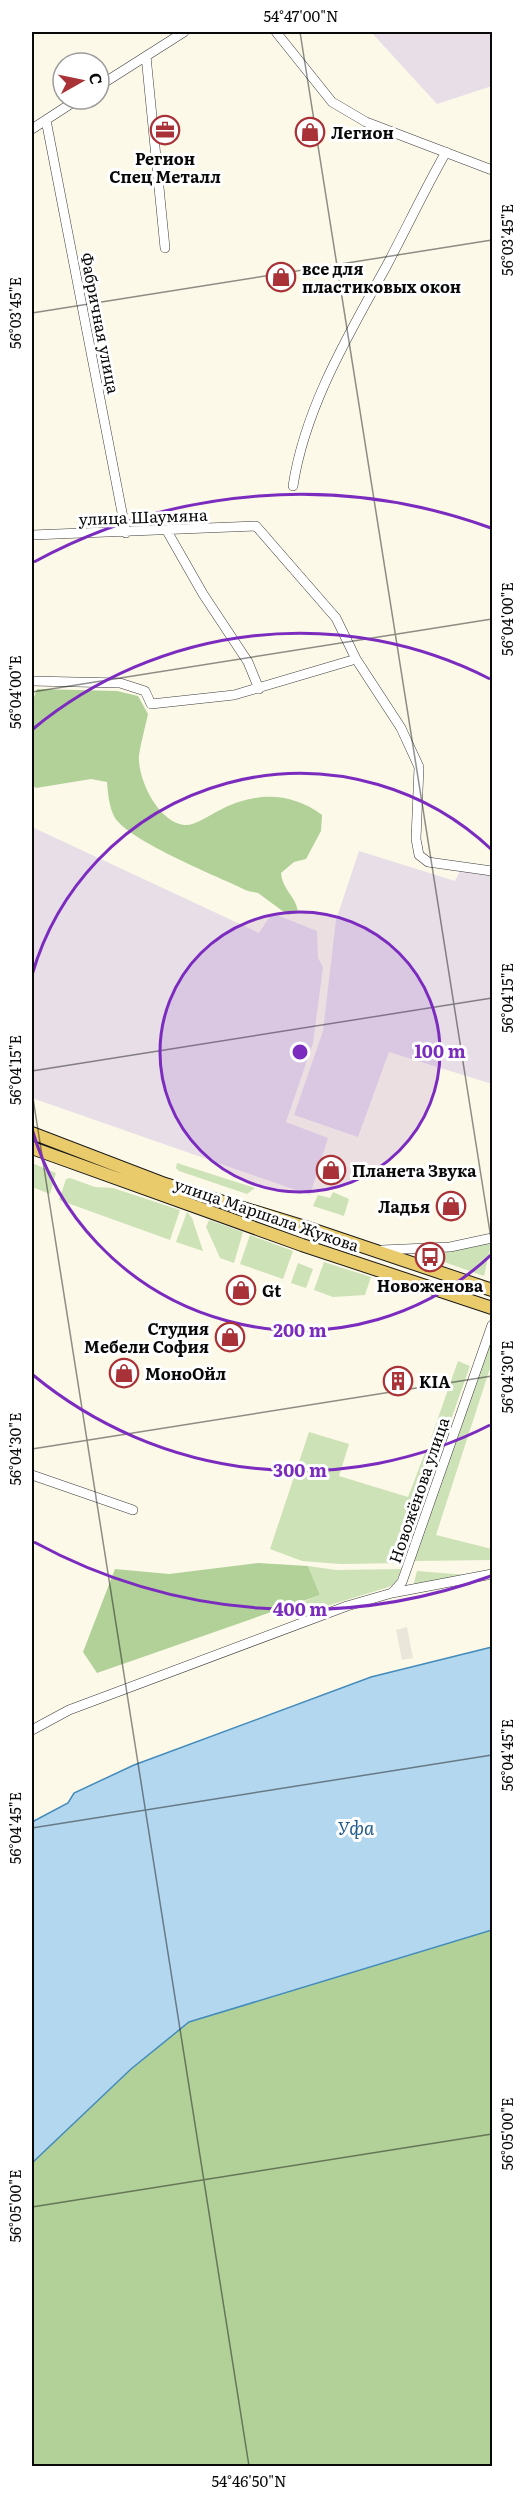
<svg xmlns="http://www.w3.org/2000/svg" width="524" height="2498" viewBox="0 0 524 2498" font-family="Literata,serif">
  <rect width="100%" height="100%" fill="#fcf9e8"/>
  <!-- industrial -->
  <path fill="#e7dee8" d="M371,32H492V86L437,104Z
    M32,827L259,933L272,913L317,931L318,958L323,967L313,1043L286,1122L328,1138L310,1195L32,1098Z
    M359,851L455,881L461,869L492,874V1084L389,1052L358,1137L294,1115L323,1031L336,920Z"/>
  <!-- green -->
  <path fill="#cde2b7" d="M32,1163L56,1173L50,1194L32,1187Z
    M177,1163L255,1188L247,1194L179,1171L176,1168Z
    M70,1178L95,1187L113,1188L180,1210L170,1240L59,1200L66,1179Z
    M333,1192L349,1199L344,1216L313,1206L318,1195L330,1198Z
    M187,1212L192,1218L203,1251L176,1242Z
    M209,1220L243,1232L234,1263L220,1258L206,1227Z
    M250,1235L293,1251L283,1279L240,1264Z
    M492,1240L484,1276L427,1256L472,1247Z
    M324,1262L371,1277L365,1295L333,1297L314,1290Z
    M298,1263L313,1269L306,1288L291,1283Z
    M489,1345L492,1346V1362L436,1535L492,1549V1560L414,1561Z
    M458,1361L470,1366L443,1442L431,1438Z
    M309,1432L349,1444L339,1476L408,1497L426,1450L439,1454L403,1563L340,1564L302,1561L270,1549Z
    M308,1566L336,1570L401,1569L396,1583L389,1587L294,1616L286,1608L320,1595Z
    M417,1571L467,1575L416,1585L414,1583Z"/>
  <!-- forest -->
  <path fill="#b1d198" d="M37,689L117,691L138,696L148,714C145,728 141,742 139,755C137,778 158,822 184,825C195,826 208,816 218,811C253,792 290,791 322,815L321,831L306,859L294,862L281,873C283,891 296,896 298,912L288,915L258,893L248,891C219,877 131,842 115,818C109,807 108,794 107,782L91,779L36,788L32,785V703Z
    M258,1563L308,1566L320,1595L97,1673L83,1652L115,1569L169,1574Z
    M492,1930V2466H32V2163L131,2069L189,2022Z"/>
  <!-- plaza -->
  <path fill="#eae6da" d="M407,1627L413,1658L402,1660L396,1630Z"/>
  <!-- water -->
  <path fill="#b3d7ee" stroke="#428bbc" stroke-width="1.5" d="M492,1647V1930L189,2022L131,2069L32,2163V1822L68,1803L74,1793L134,1765L371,1677Z"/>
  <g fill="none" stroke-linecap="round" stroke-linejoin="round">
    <!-- minor casing -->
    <g stroke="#3c3c3c" stroke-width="10">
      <path id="minor" d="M276,32L332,102L366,122L492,170
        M146,56L165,248
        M99,86L184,32
        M46,120L126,533
        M32,129L78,99
        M293,486C305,407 349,334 387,265C407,227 425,189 446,152
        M167,531L203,594L248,662L259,689
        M32,535L256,526L336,618L356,659L401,728L419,767L416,839L419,855L428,862L492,871
        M32,681L120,683L145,691L151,704L234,695L356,659
        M382,1250L450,1247L492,1238
        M32,1475L133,1510
        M392,1593L402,1582L492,1325
        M32,1730L69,1710L347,1606L392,1593L492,1574"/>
    </g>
    <!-- major casing -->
    <g stroke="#1a1a1a" stroke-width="14">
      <path id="major" d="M32,1133L165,1184L305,1227L492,1290
        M32,1148L302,1245L492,1308"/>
    </g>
    <!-- minor -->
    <use href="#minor" stroke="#fff" stroke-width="9"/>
    <!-- major -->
    <use href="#major" stroke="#e9cb6c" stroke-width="12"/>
  </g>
  <!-- ticks -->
  <path fill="none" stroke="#090909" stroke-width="1.5" stroke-opacity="0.45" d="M300,32L492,1245M32,313L492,240M32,692L492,619M32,1071L492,998M32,1092L249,2466M32,1449L492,1376M32,1828L492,1755M32,2207L492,2134"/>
  <!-- distance rings -->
  <circle cx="300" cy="1052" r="140" fill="#7b2cbf" fill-opacity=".12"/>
  <g fill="none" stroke="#7b2cbf" stroke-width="3">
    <circle cx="300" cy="1052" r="140"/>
    <path d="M492 1254A279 279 0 0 1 32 1129M32 975A279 279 0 0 1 492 850"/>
    <path d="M490 1425A419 419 0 0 1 33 1375M33 729A419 419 0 0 1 490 679"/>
    <path d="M491 1576A558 558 0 0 1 34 1542M34 562A558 558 0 0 1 491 528"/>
  </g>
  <!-- icons -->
  <defs>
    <g id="office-ring" transform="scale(1.5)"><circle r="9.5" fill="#fff" stroke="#a83237" stroke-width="1.5"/><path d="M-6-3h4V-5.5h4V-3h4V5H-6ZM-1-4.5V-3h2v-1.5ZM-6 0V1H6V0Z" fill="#a83237"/></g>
    <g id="shop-ring" transform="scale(1.5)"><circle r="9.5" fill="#fff" stroke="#a83237" stroke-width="1.5"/><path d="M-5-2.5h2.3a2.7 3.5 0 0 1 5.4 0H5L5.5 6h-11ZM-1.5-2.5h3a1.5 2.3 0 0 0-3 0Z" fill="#a83237"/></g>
    <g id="bus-ring" transform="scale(1.5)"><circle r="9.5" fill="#fff" stroke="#a83237" stroke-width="1.5"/><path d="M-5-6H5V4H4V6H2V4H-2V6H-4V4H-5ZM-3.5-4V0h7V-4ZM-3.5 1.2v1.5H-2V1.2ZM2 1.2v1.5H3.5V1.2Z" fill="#a83237"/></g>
    <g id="building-ring" transform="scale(1.5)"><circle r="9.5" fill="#fff" stroke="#a83237" stroke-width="1.5"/><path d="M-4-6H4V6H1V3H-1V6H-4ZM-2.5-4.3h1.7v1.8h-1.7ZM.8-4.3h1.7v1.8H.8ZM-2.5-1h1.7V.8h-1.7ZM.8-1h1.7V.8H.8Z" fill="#a83237"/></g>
  </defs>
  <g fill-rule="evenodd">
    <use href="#office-ring" x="165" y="130"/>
    <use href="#shop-ring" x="310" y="132"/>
    <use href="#shop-ring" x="281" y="277"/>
    <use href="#shop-ring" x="331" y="1170"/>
    <use href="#shop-ring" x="451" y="1206"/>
    <use href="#bus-ring" x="430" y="1257"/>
    <use href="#shop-ring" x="241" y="1290"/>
    <use href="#shop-ring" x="230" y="1337"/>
    <use href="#shop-ring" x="124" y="1373"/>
    <use href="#building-ring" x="398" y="1381"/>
  </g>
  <g text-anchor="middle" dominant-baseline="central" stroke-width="6" stroke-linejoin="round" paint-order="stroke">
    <!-- poi labels -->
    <g font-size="16" font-weight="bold" fill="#090909" stroke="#fff" text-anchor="start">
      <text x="331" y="132">Легион</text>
      <text x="165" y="158" text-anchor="middle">Регион<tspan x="165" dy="18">Спец Металл</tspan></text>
      <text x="302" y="268">все для<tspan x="302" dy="18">пластиковых окон</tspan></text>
      <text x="352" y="1170">Планета Звука</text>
      <text x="430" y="1206" text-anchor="end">Ладья</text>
      <text x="430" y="1285" text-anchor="middle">Новоженова</text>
      <text x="262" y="1290">Gt</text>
      <text x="209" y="1328" text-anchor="end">Студия<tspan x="209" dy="18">Мебели София</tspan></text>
      <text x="145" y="1373">МоноОйл</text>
      <text x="419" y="1381">KIA</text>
    </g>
    <!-- street labels -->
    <g font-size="16" fill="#090909" stroke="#fff">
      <text transform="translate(101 323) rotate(79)">Фабричная улица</text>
      <text transform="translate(143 516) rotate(-2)">улица Шаумяна</text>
      <text transform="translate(267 1214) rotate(19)">улица Маршала Жукова</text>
      <text transform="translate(418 1490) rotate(-71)">Новожёнова улица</text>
    </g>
    <!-- water labels -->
    <g font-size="18" font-style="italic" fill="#225d8b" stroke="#fff">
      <text x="356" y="1827">Уфа</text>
    </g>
  </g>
  <circle cx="300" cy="1052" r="9" fill="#7b2cbf" stroke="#fff" stroke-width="3"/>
  <g font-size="18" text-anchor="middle" font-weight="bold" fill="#7b2cbf" stroke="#fff" stroke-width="6" stroke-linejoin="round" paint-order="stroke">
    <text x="440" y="1058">100 m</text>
    <text x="300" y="1337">200 m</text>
    <text x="300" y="1477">300 m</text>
    <text x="300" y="1616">400 m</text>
  </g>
  <!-- border -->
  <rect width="524" height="2498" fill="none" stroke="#ffffff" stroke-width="66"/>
  <!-- north arrow -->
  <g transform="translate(81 81) rotate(81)"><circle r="28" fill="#ffffff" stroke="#9d9d9d" stroke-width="1.5"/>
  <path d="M0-4.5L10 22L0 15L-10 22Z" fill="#a83237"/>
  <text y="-9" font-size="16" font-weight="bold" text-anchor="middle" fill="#090909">С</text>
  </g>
  <rect x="33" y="33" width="458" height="2432" fill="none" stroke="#090909" stroke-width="2"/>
  <g font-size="15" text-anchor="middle" fill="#090909">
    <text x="301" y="22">54°47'00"N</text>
    <text transform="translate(508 240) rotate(-90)" y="5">56°03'45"E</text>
    <text transform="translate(16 313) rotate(-90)" y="5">56°03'45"E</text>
    <text transform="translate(508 619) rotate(-90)" y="5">56°04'00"E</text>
    <text transform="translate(16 692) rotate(-90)" y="5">56°04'00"E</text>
    <text transform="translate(508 998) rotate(-90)" y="5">56°04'15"E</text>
    <text transform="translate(16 1070) rotate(-90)" y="5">56°04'15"E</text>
    <text transform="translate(508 1377) rotate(-90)" y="5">56°04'30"E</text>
    <text transform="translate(16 1449) rotate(-90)" y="5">56°04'30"E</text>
    <text transform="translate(508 1755) rotate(-90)" y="5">56°04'45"E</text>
    <text transform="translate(16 1828) rotate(-90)" y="5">56°04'45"E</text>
    <text transform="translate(508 2134) rotate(-90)" y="5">56°05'00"E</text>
    <text transform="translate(16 2206) rotate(-90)" y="5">56°05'00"E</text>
    <text x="249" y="2487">54°46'50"N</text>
  </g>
</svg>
